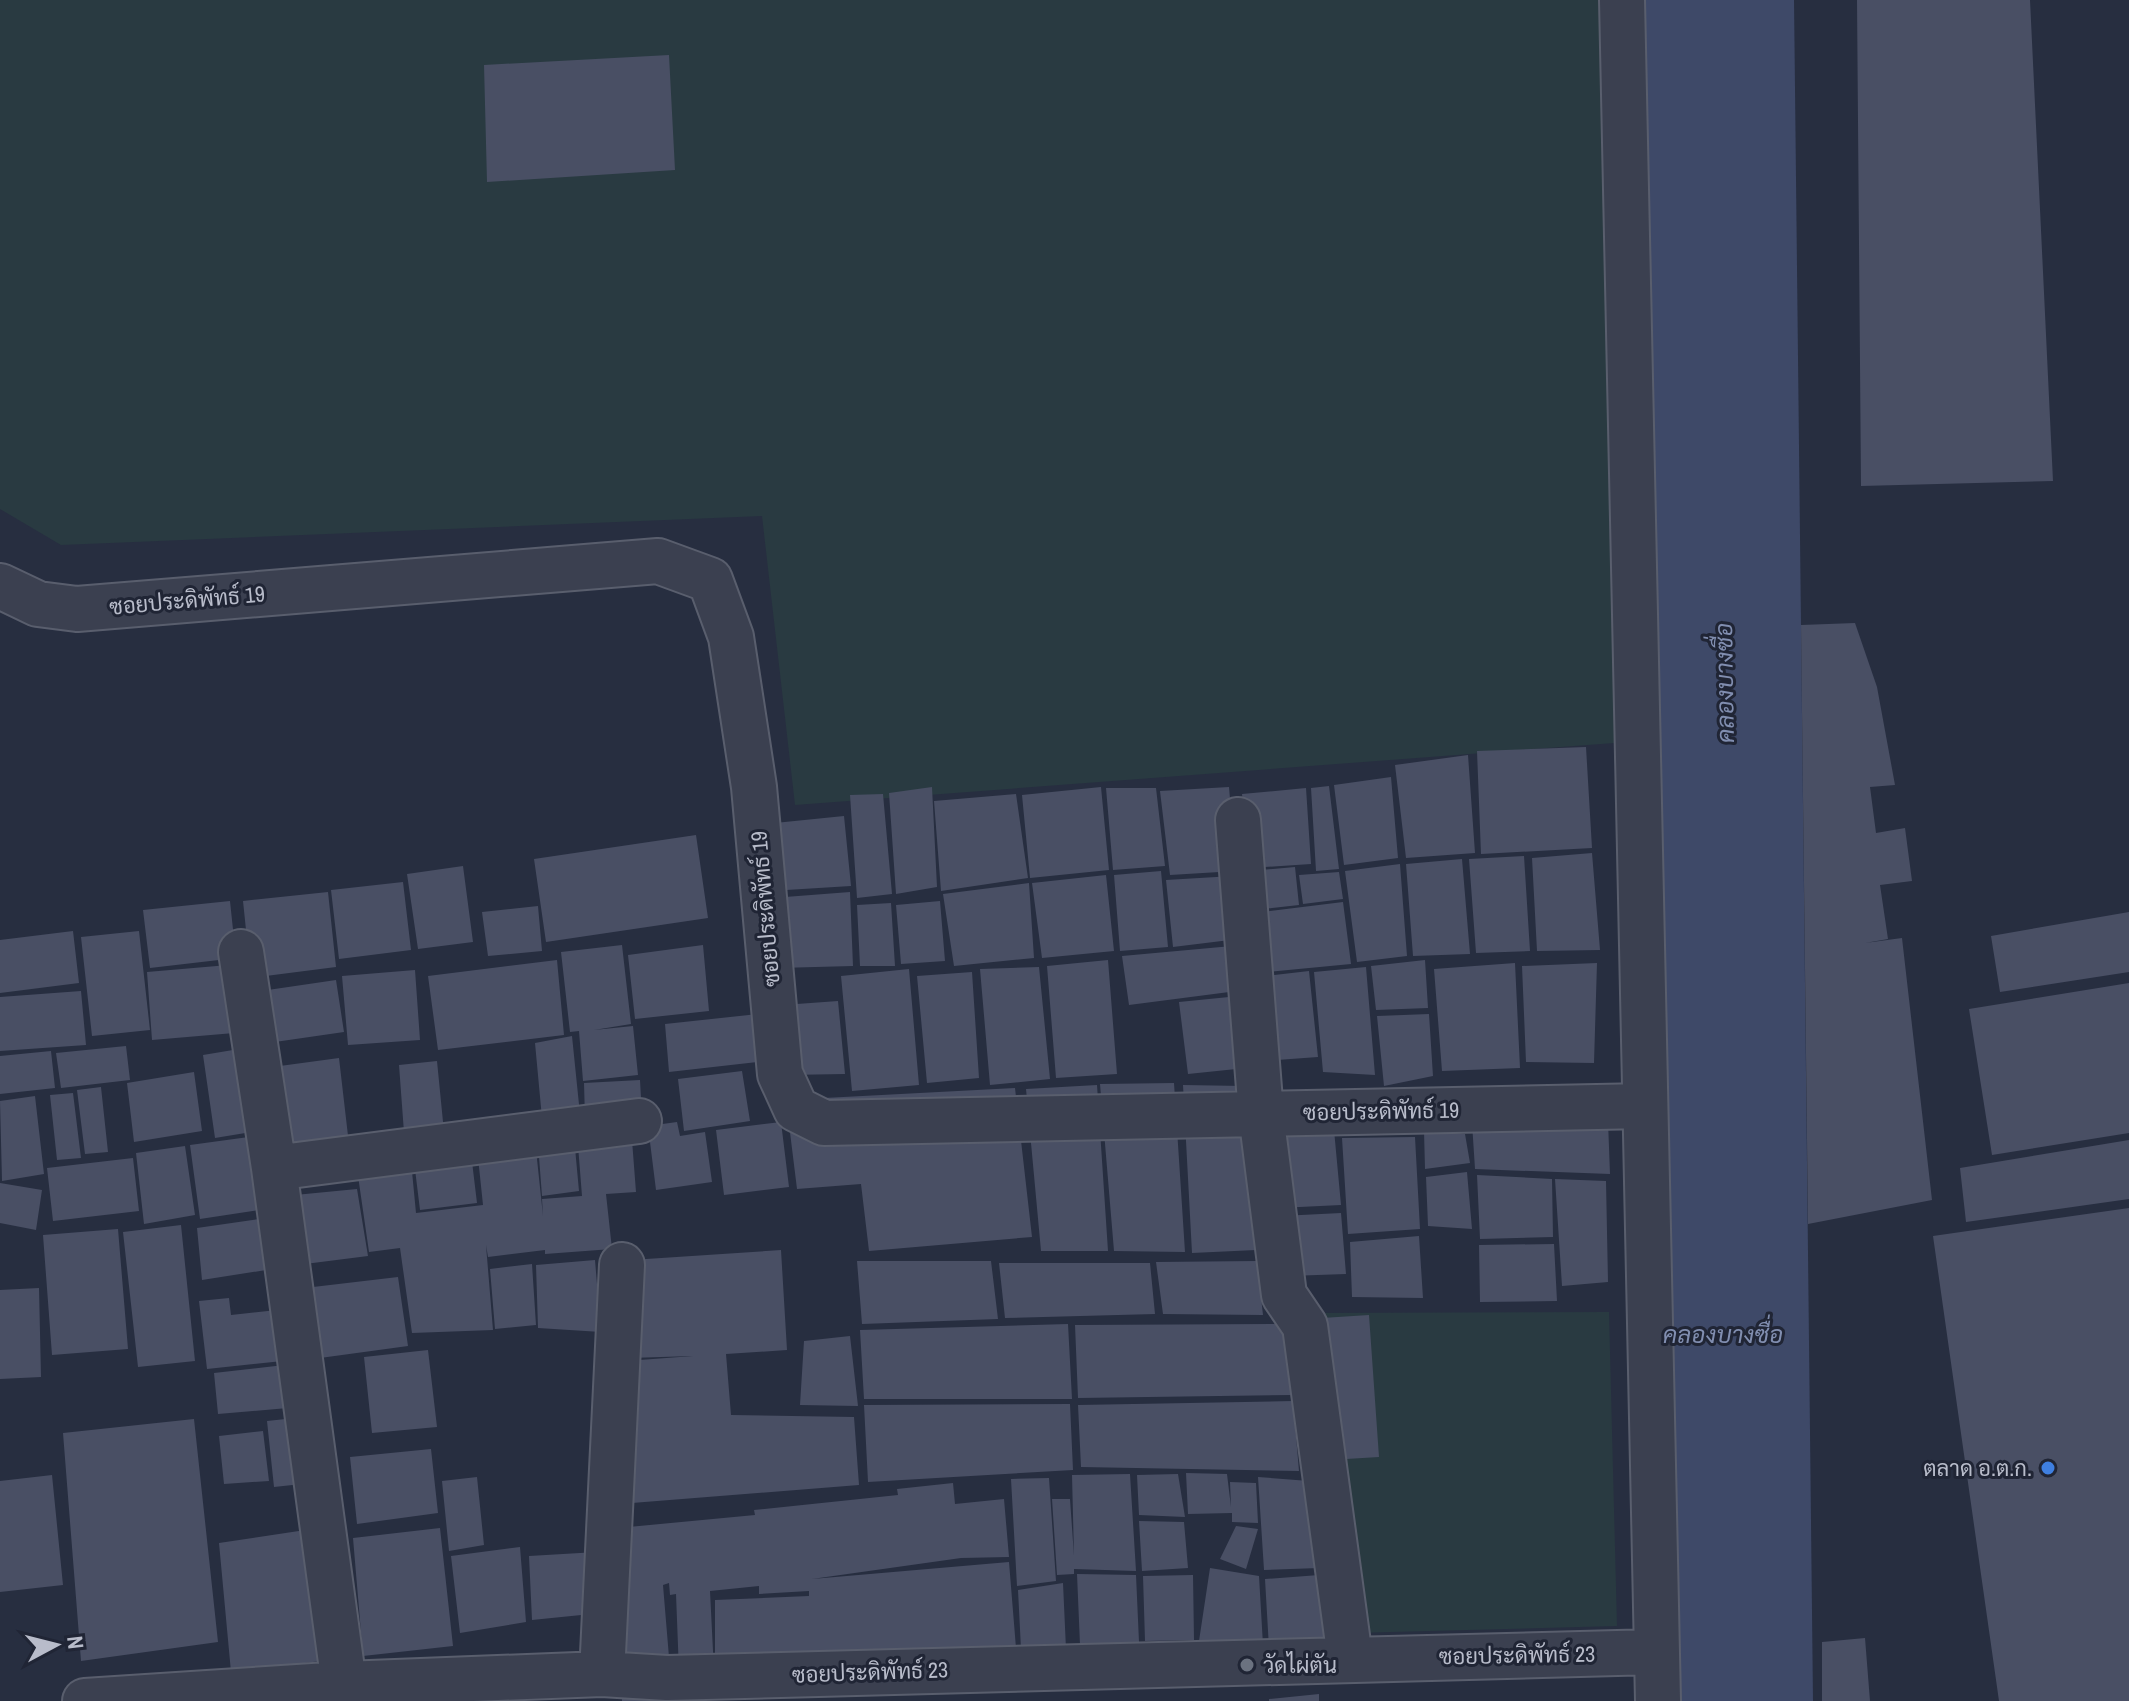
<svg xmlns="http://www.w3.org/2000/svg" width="2129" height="1701" viewBox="0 0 2129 1701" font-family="'Archivo Narrow',Sarabun,sans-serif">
  <rect width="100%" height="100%" fill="#272e40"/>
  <!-- green -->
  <path fill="#293a41" d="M0,0H1613L1641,741L795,805L762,516L61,545L0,509Z
    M1609,1312L1617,1626L1353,1633L1311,1313Z"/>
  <!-- water -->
  <path fill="#3e4968" d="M1623,0H1794L1813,1701H1656Z"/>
  <!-- building -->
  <path fill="#494f64" d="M1857,0H2030L2053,481L1861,486Z
    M669,55L675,170L487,182L484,65Z
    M1855,623L1877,687L1895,785L1870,787L1876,833L1905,828L1912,881L1880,885L1888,939L1865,943L1902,938L1932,1200L1808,1224L1801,625Z
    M1586,747L1592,848L1481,854L1477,751Z
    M1468,755L1475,853L1406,858L1395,765Z
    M1391,777L1398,858L1344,865L1334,785Z
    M1329,786L1339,869L1316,871L1311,788Z
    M932,787L937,887L896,894L889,793Z
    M1101,787L1109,870L1030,878L1022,795Z
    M1229,787L1236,871L1170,875L1160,791Z
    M1106,788H1156L1165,866L1113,870Z
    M1306,788L1311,864L1250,868L1242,794Z
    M883,794L892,894L857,898L850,795Z
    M1016,794L1028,878L941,891L934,801Z
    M844,816L851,886L770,891L765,824Z
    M696,835L708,918L546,942L534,859Z
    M1592,853L1600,950L1537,951L1532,858Z
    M1524,856L1530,951L1476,953L1469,859Z
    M1462,859L1470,954L1413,956L1406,864Z
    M1400,864L1407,956L1357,962L1345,871Z
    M463,866L473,942L418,949L407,874Z
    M1295,867L1299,905L1253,910L1249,871Z
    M1161,871L1168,947L1120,951L1114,875Z
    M1339,872L1343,899L1303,904L1299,875Z
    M1106,875L1114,951L1042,958L1032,883Z
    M1233,876L1238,939L1173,947L1166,880Z
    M403,882L411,950L339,959L331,890Z
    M1029,883L1034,958L954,966L943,894Z
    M328,892L336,967L251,978L243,901Z
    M850,892L853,966L778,968L772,898Z
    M230,901L236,958L150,968L143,910Z
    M940,901L945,961L901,964L896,905Z
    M1343,902L1351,964L1256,973L1253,913Z
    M891,903L895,966H860L857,905Z
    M538,906L542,951L488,956L482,912Z
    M2129,912V972L2000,992L1991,936Z
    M73,931L79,983L0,993V940Z
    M139,931L150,1030L92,1036L81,937Z
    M622,945L631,1024L594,1030L633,1026L638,1075L583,1081L579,1031L570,1032L561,952Z
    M703,945L709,1011L635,1019L628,955Z
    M1232,946L1237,991L1129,1005L1122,956Z
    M557,960L564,1035L438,1050L428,976Z
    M1108,960L1117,1074L1056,1078L1047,966Z
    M1425,960L1428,1008L1376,1010L1371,966Z
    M1515,963L1520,1068L1442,1071L1434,969Z
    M1597,963L1594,1063L1526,1062L1522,966Z
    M240,964L246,1032L152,1040L147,972Z
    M1039,967L1050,1079L990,1085L980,969Z
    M1366,967L1375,1075L1323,1072L1314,972Z
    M909,969L919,1085L852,1091L841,976Z
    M415,970L420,1040L348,1045L342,976Z
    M1309,971L1318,1057L1263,1061L1257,977Z
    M972,972L979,1078L927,1083L917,976Z
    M336,980L344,1032L268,1043L261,991Z
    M2129,983V1133L1992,1155L1969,1009Z
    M81,991L86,1045L0,1051V997Z
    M1239,996L1246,1068L1188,1074L1179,1002Z
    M838,1001L845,1074L787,1075L783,1005Z
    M758,1014L767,1061L669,1072L665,1024Z
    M1429,1014L1433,1076L1384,1086L1377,1016Z
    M572,1036L581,1124L543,1129L535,1043Z
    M126,1046L130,1080L61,1088L56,1053Z
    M251,1047L264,1130L215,1138L203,1055Z
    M51,1051L55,1088L0,1094V1056Z
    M339,1058L350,1153L279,1162L265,1068Z
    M437,1061L445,1142L405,1146L399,1065Z
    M742,1071L750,1121L684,1131L678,1079Z
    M194,1072L202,1131L134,1142L127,1083Z
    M640,1080L642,1116L585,1119L584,1083Z
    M1174,1083L1185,1252L1114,1251L1100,1084Z
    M1097,1085L1108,1251H1041L1026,1089Z
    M1183,1085L1244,1086L1256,1250L1192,1253Z
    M101,1087L108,1152L85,1154L77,1090Z
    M1015,1088L1032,1237L869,1251L861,1184L797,1189L786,1100Z
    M73,1093L81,1158L57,1160L50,1095Z
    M35,1096L44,1174L2,1181L0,1101Z
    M1266,1119H1333L1341,1205L1279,1208Z
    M1608,1121L1610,1174L1475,1169L1472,1123Z
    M677,1122L680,1136L705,1132L712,1182L656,1190L648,1126Z
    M781,1122L789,1187L724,1195L716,1130Z
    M631,1127L636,1192L606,1194L612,1249L545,1254V1250L488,1257L486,1245L493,1330L412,1333L400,1248L369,1252L357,1169L411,1161L416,1213L483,1205L477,1148L535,1140L543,1216L542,1199L582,1196L577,1133Z
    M1424,1131L1465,1134L1470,1163L1425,1169Z
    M263,1135L273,1208L200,1219L190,1145Z
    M574,1137L579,1191L542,1196L538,1144Z
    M1415,1137L1420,1229L1348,1234L1342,1138Z
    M2129,1140V1199L1966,1222L1960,1168Z
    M470,1145L477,1203L420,1210L413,1153Z
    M185,1146L195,1215L144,1224L136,1153Z
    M133,1158L139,1211L53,1221L47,1168Z
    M1467,1172L1472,1229L1428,1226L1426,1177Z
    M1477,1175L1552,1179L1553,1237L1480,1239Z
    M1555,1179L1606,1181L1608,1282L1562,1286Z
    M0,1183L42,1190L36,1230L0,1223Z
    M357,1189L368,1256L305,1264L295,1195Z
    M2129,1208V1701H1999L1933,1236Z
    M1341,1213L1346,1274L1289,1276L1281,1216Z
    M259,1219L266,1270L202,1280L197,1228Z
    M181,1225L195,1361L138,1367L123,1232Z
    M118,1229L128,1349L52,1355L43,1235Z
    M1419,1236L1423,1298L1352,1297L1350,1242Z
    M1554,1244L1557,1301L1480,1302L1479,1245Z
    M781,1250L787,1350L726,1354L731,1415L854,1417L859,1485L632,1503L626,1361L693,1356L630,1358L631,1260Z
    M595,1260L601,1332L538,1328L536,1265Z
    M857,1261H991L998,1319L862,1324Z
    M1257,1261L1263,1315L1163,1314L1156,1262Z
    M999,1263H1150L1155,1314L1005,1318Z
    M532,1264L536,1325L495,1329L490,1269Z
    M398,1277L408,1346L320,1358L313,1287Z
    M39,1288L41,1377L0,1379V1290Z
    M229,1298L231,1315L286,1309L292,1360L207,1369L199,1301Z
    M1369,1315L1379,1457L1330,1460L1322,1318Z
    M1068,1324L1072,1399H864L860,1330Z
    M1286,1324L1292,1395L1078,1398L1075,1325Z
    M850,1336L858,1406L800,1405L804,1341Z
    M428,1350L437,1427L372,1433L364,1357Z
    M293,1364L299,1407L218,1414L214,1373Z
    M1293,1401L1299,1471L1081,1467L1078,1405Z
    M1070,1404L1073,1470L868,1482L864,1405Z
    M304,1417L311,1483L274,1487L267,1421Z
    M194,1419L218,1642L81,1661L63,1433Z
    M263,1431L269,1481L224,1484L219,1436Z
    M431,1449L438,1513L357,1524L350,1457Z
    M1186,1473L1227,1474L1231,1507L1230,1482L1256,1483L1258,1523L1232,1522V1513L1188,1514Z
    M1130,1474L1136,1571L1074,1569V1574L1057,1575L1052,1499H1070L1074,1556L1072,1475Z
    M1178,1474L1185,1517L1139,1515L1137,1475Z
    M52,1475L63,1585L0,1592V1481Z
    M477,1477L484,1545L449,1551L442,1481Z
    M1258,1477L1309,1481L1319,1568L1264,1570Z
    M1049,1478L1056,1581L1017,1586L1011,1479Z
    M953,1483L955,1504L1004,1499L1009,1557L961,1558L812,1579L1009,1562L1016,1648L715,1664V1600L809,1596V1591L759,1594V1586L710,1591L714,1671L679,1672L676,1594L670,1595L669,1583L663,1585L670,1669L611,1668L618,1528L755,1515L754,1510L898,1495L897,1489Z
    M1139,1521L1184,1522L1188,1568L1142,1571Z
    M1236,1526L1258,1529L1246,1569L1220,1559Z
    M440,1528L453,1646L363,1656L353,1538Z
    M312,1529L329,1660L231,1672L219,1543Z
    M520,1547L526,1622L460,1633L451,1556Z
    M597,1552L601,1613L532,1620L529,1556Z
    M1210,1568L1259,1576L1263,1645L1199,1641Z
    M1077,1574L1136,1575L1139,1642L1080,1645Z
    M1193,1575L1194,1640L1145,1641L1143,1576Z
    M1319,1575L1328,1653L1269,1648L1265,1579Z
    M1063,1583L1066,1649H1021L1018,1590Z
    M1865,1638L1870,1701H1822V1642Z
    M1319,1694V1701H1269V1699Z
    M657,1695V1701H622V1699Z"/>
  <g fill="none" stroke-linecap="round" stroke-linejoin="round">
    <!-- minor casing -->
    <g stroke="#595e6d" stroke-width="48">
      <path id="minor" d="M1622,0L1658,1701
        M0,586L38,604L77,609L658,561L710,580L731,637L754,787L780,1074L796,1109L824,1123L1645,1106
        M1238,820L1261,1114L1284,1295L1305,1326L1350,1658
        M241,952L274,1168L344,1684
        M274,1168L639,1121
        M602,1674L622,1265
        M85,1701L344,1684L602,1674L667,1678L1655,1652"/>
    </g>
    <!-- minor -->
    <use href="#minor" stroke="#3b4050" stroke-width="44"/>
  </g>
  <!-- markers -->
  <circle fill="#3f7fe0" stroke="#202535" stroke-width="3" cx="2048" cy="1468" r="8"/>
  <circle fill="#6b7280" stroke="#202535" stroke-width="3" cx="1247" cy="1665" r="8"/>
  <g text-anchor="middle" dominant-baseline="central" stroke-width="6" stroke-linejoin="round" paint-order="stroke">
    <!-- street labels -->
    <g font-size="22" fill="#b8bcca" stroke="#202535">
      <text transform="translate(187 600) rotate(-5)">ซอยประดิพัทธ์ 19</text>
      <text transform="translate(765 909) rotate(-95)">ซอยประดิพัทธ์ 19</text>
      <text transform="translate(1381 1111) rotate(-1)">ซอยประดิพัทธ์ 19</text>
      <text transform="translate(1517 1655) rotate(-1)">ซอยประดิพัทธ์ 23</text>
      <text transform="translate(870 1672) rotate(-2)">ซอยประดิพัทธ์ 23</text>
    </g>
    <!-- poi labels -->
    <g font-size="22" fill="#b8bcca" stroke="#202535" text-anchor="end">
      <text x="2032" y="1468">ตลาด อ.ต.ก.</text>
      <text x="1263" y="1665" text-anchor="start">วัดไผ่ตัน</text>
    </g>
    <!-- water labels -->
    <g font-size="24" font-style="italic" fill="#818eb0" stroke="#202535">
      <text transform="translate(1724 683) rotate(-91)">คลองบางซื่อ</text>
      <text x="1723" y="1334">คลองบางซื่อ</text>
    </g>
  </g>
  <!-- north arrow -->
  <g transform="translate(56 1645) rotate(83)" stroke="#202535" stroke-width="6" paint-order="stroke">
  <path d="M0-6L14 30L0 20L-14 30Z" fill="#b8bcca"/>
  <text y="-12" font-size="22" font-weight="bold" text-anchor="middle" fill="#b8bcca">N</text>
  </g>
</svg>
